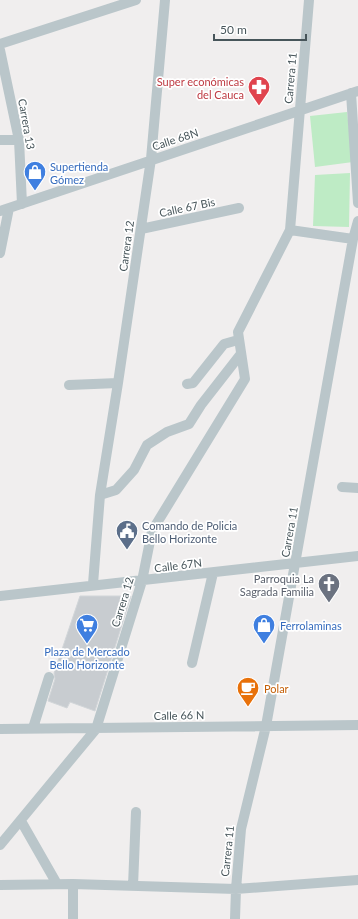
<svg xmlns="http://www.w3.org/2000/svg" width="358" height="919" viewBox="0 0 358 919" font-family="Lato,sans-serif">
  <rect width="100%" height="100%" fill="#f0eeee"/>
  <!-- garden -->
  <path fill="#beebc5" d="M347,112L353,162L315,167L310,116Z
    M350,173L349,227L313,226L315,175Z"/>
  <!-- building -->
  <path fill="#c8ccd0" stroke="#d2d6d9" d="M80,596H131L95,711L70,702L67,708L48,701L55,679L54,673Z"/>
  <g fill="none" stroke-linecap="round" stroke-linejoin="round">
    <!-- street -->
    <path stroke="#bac6ca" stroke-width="10" d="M0,44L136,0
      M0,50L19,140L22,204
      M351,93L358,203
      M0,140H19
      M0,211L358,91
      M141,229L239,208
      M290,230L353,239
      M0,253L9,208
      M187,384L193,383L224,344L238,340
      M69,385L118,383
      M342,487L358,488
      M100,495L116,490L134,470L147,445L167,432L189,424L201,405L240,355
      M93,584L100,495L118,383L151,159L165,0
      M0,596L358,556
      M192,663L213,573
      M33,728L49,677
      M0,729L358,725
      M21,821L57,884
      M0,845L96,729L142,581L152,531L245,379L238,332L290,230L309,0
      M73,884V919
      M0,885L73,884L236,889L358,880
      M133,886L136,812
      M235,919L236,889L241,829L266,726L353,239L358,221"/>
  </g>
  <!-- icons -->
  <defs>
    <g id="pharmacy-pin" transform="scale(1.15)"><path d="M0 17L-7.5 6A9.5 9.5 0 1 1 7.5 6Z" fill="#e0444e" stroke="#fff"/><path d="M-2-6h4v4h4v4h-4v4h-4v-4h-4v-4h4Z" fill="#fff"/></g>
    <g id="shop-pin" transform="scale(1.15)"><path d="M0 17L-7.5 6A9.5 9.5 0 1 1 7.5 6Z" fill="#3f7fe0" stroke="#fff"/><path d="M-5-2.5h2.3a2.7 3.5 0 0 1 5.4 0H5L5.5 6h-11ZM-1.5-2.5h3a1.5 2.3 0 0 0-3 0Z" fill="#fff"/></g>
    <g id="civic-pin" transform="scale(1.15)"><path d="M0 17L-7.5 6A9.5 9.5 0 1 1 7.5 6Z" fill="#5c6f8a" stroke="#fff"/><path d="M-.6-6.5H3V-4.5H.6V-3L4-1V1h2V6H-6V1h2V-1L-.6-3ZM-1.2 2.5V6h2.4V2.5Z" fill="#fff"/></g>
    <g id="church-pin" transform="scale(1.15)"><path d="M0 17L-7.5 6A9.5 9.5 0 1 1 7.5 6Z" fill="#6b7280" stroke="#fff"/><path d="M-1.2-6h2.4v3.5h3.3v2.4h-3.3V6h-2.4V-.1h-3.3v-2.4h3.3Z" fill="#fff"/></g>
    <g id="supermarket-pin" transform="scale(1.15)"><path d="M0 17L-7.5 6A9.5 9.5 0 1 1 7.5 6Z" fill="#3f7fe0" stroke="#fff"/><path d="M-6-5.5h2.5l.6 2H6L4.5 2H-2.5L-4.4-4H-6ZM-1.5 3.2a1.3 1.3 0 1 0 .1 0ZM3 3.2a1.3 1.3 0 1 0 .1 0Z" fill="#fff"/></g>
    <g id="cafe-pin" transform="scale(1.15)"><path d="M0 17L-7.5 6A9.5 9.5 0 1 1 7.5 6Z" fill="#e8710a" stroke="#fff"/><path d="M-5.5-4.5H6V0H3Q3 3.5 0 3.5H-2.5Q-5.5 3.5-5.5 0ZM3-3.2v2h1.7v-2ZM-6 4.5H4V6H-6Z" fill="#fff"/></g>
  </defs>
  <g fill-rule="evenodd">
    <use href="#pharmacy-pin" x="259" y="87"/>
    <use href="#shop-pin" x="35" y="172"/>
    <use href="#civic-pin" x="127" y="531"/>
    <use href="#church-pin" x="329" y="584"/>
    <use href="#supermarket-pin" x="87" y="625"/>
    <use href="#shop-pin" x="264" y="625"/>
    <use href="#cafe-pin" x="248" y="688"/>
  </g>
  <g text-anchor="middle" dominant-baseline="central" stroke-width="3.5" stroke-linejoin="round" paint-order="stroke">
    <!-- street labels -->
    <g font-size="11" fill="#47555a" stroke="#fff">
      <text transform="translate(290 78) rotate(-85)">Carrera 11</text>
      <text transform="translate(27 124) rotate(80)">Carrera 13</text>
      <text transform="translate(175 139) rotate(-18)">Calle 68N</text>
      <text transform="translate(187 207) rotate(-12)">Calle 67 Bis</text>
      <text transform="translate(126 246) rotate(-82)">Carrera 12</text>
      <text transform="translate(289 532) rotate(-80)">Carrera 11</text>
      <text transform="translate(178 565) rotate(-7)">Calle 67N</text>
      <text transform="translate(122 602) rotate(-73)">Carrera 12</text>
      <text transform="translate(179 715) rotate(-1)">Calle 66 N</text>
      <text transform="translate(227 851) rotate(-84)">Carrera 11</text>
    </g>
    <!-- health labels -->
    <g font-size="11" fill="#be3a42" stroke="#fff" text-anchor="end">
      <text x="244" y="81">Super económicas<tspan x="244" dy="13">del Cauca</tspan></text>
    </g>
    <!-- shop labels -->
    <g font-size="11" fill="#366cbe" stroke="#fff" text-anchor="start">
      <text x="50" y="166">Supertienda<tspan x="50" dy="13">Gómez</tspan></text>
      <text x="280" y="625">Ferrolaminas</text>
      <text x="87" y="651" text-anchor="middle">Plaza de Mercado<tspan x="87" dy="13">Bello Horizonte</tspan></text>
    </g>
    <!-- service labels -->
    <g font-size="11" fill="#4e5e75" stroke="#fff" text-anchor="start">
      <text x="142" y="525">Comando de Policia<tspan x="142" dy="13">Bello Horizonte</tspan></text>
    </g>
    <!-- worship labels -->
    <g font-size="11" fill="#5b616d" stroke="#fff" text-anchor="end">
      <text x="314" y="578">Parroquia La<tspan x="314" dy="13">Sagrada Familia</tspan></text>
    </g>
    <!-- food labels -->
    <g font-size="11" fill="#c56008" stroke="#fff" text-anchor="start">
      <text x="264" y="688">Polar</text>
    </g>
  </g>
  <!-- scale -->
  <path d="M214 34v6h92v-6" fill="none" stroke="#47555a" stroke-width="2"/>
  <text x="220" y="34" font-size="12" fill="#47555a" stroke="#ffffff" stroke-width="3" paint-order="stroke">50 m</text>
</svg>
